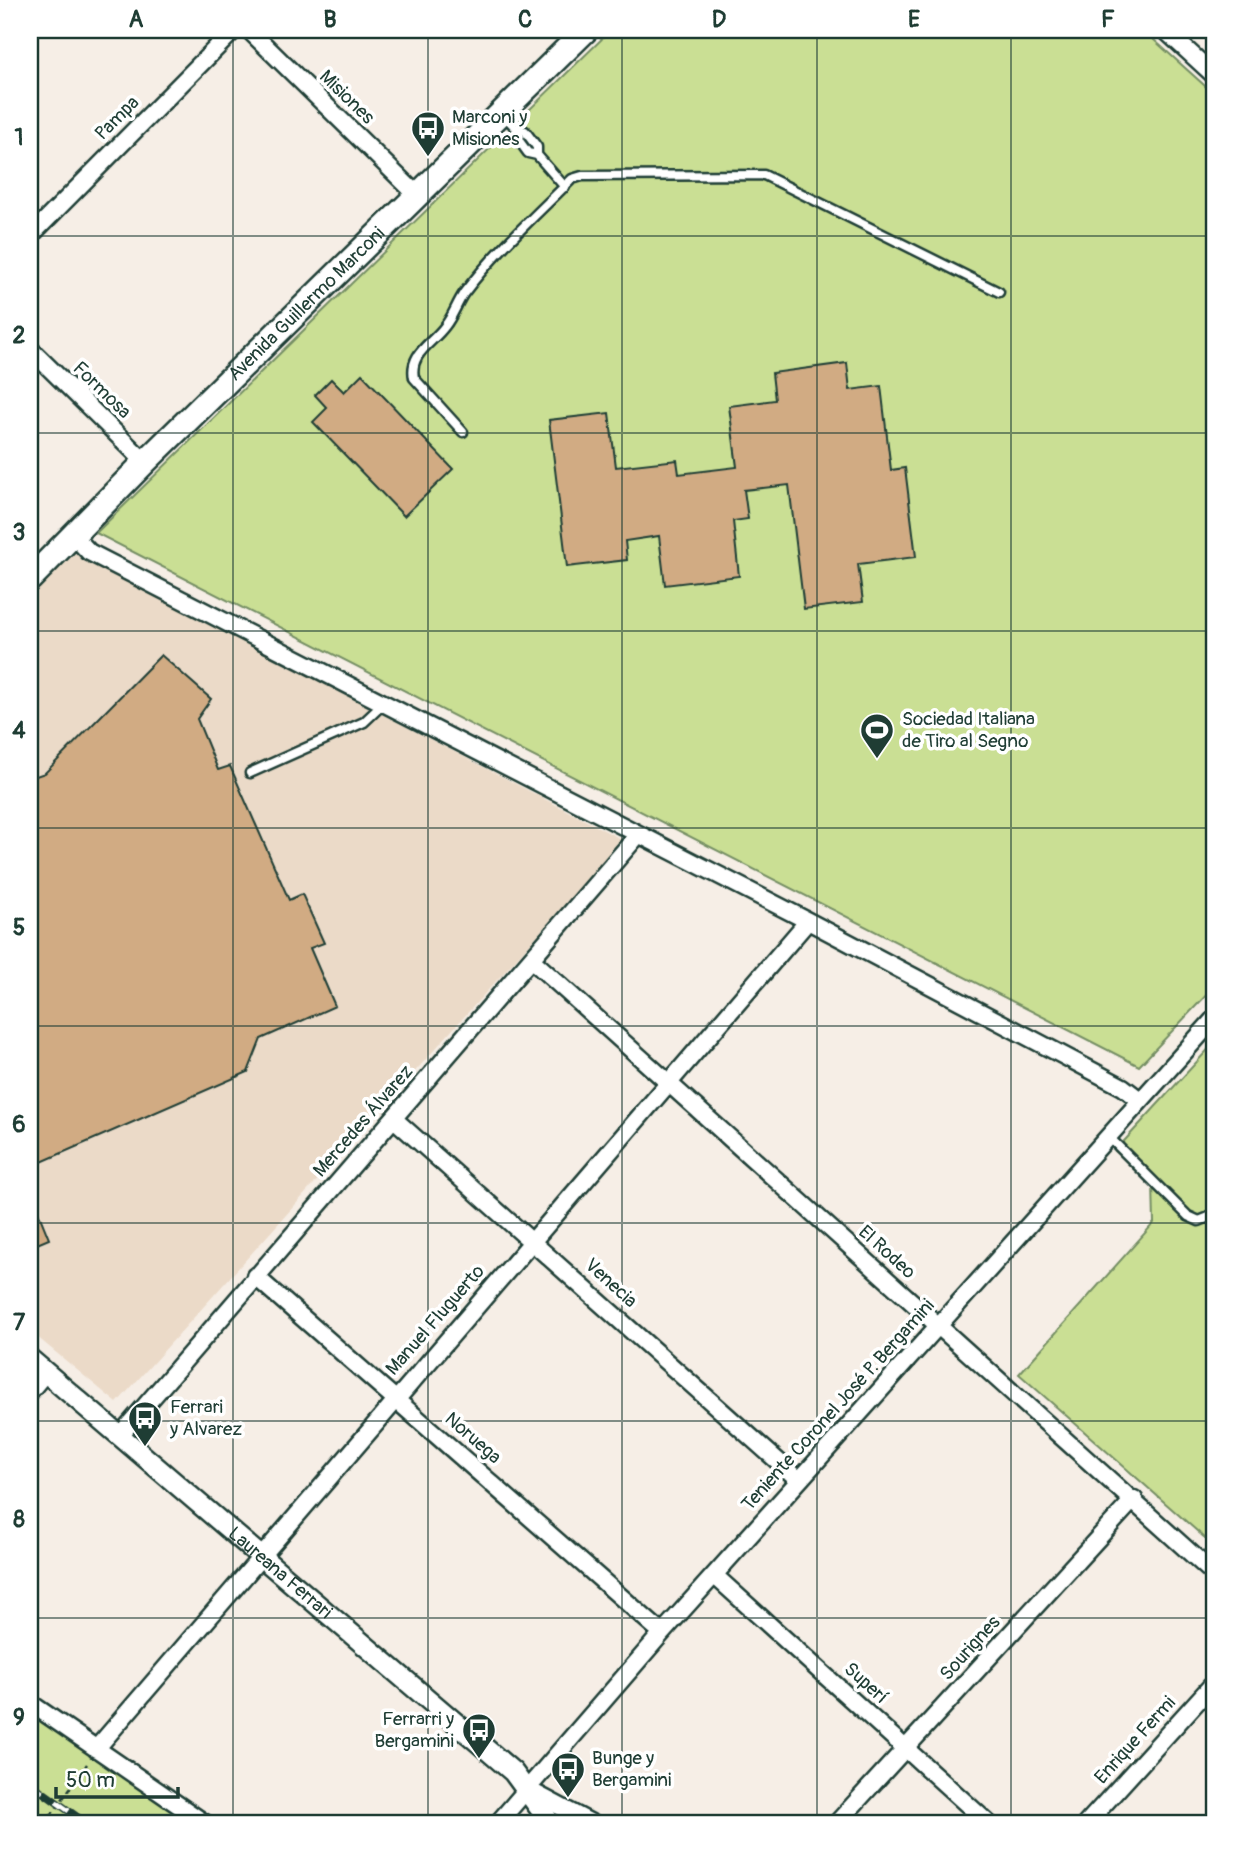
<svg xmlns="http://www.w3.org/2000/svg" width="1244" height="1854" viewBox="0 0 1244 1854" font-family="Pangolin,sans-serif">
  <rect width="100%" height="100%" fill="#f6eee6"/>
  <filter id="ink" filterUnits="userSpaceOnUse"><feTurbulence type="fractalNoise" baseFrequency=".0143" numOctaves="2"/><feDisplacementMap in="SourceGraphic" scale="14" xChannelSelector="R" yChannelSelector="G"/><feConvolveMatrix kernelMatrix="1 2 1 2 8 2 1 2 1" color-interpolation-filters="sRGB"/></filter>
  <g filter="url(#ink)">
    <!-- built -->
    <path fill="#ebdac8" d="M72,552L623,840L117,1403L30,1331V595Z"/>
    <!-- green -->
    <path fill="#cadf94" stroke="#748e64" stroke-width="2" d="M611,30H1143L1214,94V987L1139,1066L96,533Z
      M1214,1043V1546L1019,1374L1154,1223L1153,1183L1115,1151Z
      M30,1703L198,1824H30Z"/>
    <!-- building -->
    <path fill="#d1ab83" stroke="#1f3d34" stroke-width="2" d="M847,363L850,390L881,386L891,470L905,468L916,557L858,564L863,602L804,609L789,485L744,490L748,519L733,521L739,576L665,585L659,536L625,541L627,560L567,567L549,420L609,413L616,467L677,460L679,474L737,467L729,406L775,400L772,373Z
      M362,374L453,469L404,516L313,422L327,408L315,395L331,379L344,392Z
      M161,655L211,699L197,719L218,770L230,766L289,900L302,894L324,943L310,948L335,1006L261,1039L248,1072L30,1167V778L45,773Z
      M30,1192L49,1239L30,1247Z"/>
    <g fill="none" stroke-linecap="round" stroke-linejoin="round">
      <!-- service casing -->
      <g stroke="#1f3d34" stroke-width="13">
        <path id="service" d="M504,115L518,130L525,131L537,147V155
          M518,130L517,138L528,153L537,155L565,187
          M463,432L414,378C409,353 432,344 445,326C453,316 457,303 464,293C495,252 536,215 572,179L582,176L764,175L999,292
          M250,773L364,722L382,705
          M1108,1136L1188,1216L1199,1221L1214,1215"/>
      </g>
      <!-- minor casing -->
      <g stroke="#1f3d34" stroke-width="21">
        <path id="minor" d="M249,30L416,194
          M1165,30L1214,75
          M30,236L234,30
          M30,349L145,462
          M73,535L89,552L808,921L1123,1087L1140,1100
          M532,960L1214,1574
          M394,1119L799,1480
          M255,1276L662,1633
          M30,1391L46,1372
          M120,1435L638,835
          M714,1575L989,1824
          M30,1703L206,1824
          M96,1749L808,921
          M529,1790L593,1824
          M497,1824L662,1633L1214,1019
          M836,1824L1134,1499
          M1086,1824L1214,1683"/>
      </g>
      <!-- tertiary casing -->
      <g stroke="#1f3d34" stroke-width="24">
        <g id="tertiary">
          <path id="s1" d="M30,1359L513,1772L551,1824"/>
        </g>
      </g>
      <!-- secondary casing -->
      <g stroke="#1f3d34" stroke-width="28">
        <g id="secondary">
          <path id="s2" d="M30,579L145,462L586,30"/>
        </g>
      </g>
      <!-- path -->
      <path stroke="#1f3d34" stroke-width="2.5" stroke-dasharray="5 5" stroke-linecap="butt" d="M45,1824L87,1764"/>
      <!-- service -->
      <use href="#service" stroke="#fff" stroke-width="8"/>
      <!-- minor -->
      <use href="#minor" stroke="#fff" stroke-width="16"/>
      <!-- tertiary -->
      <use href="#tertiary" stroke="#fff" stroke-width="19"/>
      <!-- secondary -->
      <use href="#secondary" stroke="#fff" stroke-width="23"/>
      <!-- rail casing -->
      <g stroke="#1f3d34" stroke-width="8">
        <path id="rail" d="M30,1783L87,1824"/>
      </g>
      <!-- rail -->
      <use href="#rail" stroke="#fff" stroke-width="5" stroke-dasharray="16" stroke-linecap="butt"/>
    </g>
  </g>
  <!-- grid -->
  <path fill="none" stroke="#1f3d34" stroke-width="2" stroke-opacity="0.55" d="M233,30V1824M428,30V1824M622,30V1824M817,30V1824M1011,30V1824M30,236H1214M30,433H1214M30,631H1214M30,828H1214M30,1026H1214M30,1223H1214M30,1421H1214M30,1618H1214"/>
  <!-- icons -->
  <defs>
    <g id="bus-pin" transform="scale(1.75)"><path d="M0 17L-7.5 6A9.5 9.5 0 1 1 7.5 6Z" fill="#1f3d34" stroke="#fff"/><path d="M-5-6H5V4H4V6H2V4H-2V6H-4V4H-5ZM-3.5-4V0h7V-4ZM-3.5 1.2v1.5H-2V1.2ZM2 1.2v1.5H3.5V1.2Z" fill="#fff"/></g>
    <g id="stadium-pin" transform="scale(1.75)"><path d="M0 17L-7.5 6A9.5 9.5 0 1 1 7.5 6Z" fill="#1f3d34" stroke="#fff"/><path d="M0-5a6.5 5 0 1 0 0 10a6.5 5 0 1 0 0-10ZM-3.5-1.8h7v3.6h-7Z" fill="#fff"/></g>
  </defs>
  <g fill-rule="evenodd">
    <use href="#bus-pin" x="428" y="128"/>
    <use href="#stadium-pin" x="877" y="730"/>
    <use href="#bus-pin" x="145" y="1418"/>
    <use href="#bus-pin" x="479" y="1730"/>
    <use href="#bus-pin" x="568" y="1769"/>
  </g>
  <g text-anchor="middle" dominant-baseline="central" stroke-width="7" stroke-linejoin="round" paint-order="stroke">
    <!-- street labels -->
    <g font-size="19" fill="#1f3d34" stroke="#fff">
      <text transform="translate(347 97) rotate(44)">Misiones</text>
      <text transform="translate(117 118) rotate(-45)">Pampa</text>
      <text stroke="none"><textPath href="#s2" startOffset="390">Avenida Guillermo Marconi</textPath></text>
      <text transform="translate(102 390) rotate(44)">Formosa</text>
      <text transform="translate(363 1121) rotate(-49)">Mercedes Álvarez</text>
      <text transform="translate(887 1252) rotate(42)">El Rodeo</text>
      <text transform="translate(611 1283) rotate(42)">Venecia</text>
      <text transform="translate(435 1320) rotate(-49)">Manuel Fluguerto</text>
      <text transform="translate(838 1405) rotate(-48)">Teniente Coronel José P. Bergamini</text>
      <text transform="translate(473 1438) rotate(41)">Noruega</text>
      <text stroke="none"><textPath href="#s1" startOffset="329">Laureana Ferrari</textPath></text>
      <text transform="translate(970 1648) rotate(-48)">Sourignes</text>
      <text transform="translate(866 1683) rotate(42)">Superí</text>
      <text transform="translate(1135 1740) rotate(-48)">Enrique Fermi</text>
    </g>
    <!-- poi labels -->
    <g font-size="19" fill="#1f3d34" stroke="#fff" text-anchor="start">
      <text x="452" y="117">Marconi y<tspan x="452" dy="22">Misiones</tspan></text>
      <text x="902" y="719">Sociedad Italiana<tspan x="902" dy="22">de Tiro al Segno</tspan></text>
      <text x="170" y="1407">Ferrari<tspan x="170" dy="22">y Alvarez</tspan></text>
      <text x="454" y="1719" text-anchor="end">Ferrarri y<tspan x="454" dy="22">Bergamini</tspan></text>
      <text x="592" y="1758">Bunge y<tspan x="592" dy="22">Bergamini</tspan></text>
    </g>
  </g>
  <!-- margin -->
  <rect width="1244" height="1854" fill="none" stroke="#fff" stroke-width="77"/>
  <!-- scale -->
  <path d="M56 1787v10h122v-10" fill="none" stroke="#1f3d34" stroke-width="3.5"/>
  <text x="66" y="1787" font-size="21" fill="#1f3d34" stroke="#ffffff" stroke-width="5" paint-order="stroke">50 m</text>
  <rect x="38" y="38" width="1168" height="1777" fill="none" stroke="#1f3d34" stroke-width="2.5"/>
  <g font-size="23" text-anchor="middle" font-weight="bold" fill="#1f3d34">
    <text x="136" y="27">A</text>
    <text x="330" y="27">B</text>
    <text x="525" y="27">C</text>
    <text x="719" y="27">D</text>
    <text x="914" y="27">E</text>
    <text x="1108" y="27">F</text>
    <text x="19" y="145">1</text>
    <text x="19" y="343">2</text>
    <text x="19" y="540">3</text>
    <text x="19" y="738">4</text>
    <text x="19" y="935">5</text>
    <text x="19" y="1132">6</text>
    <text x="19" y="1330">7</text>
    <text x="19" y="1527">8</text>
    <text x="19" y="1725">9</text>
  </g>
</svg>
